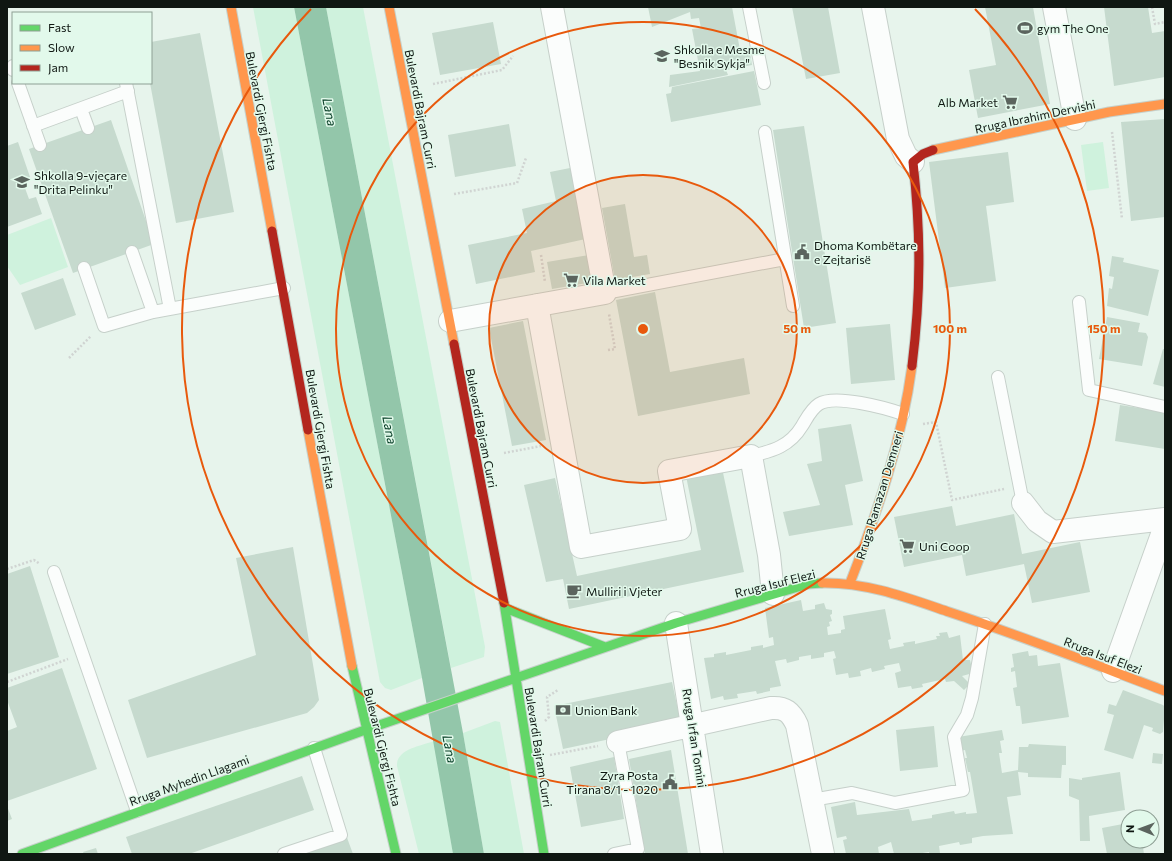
<svg xmlns="http://www.w3.org/2000/svg" width="1172" height="861" viewBox="0 0 1172 861" font-family="Commissioner,sans-serif">
  <rect width="100%" height="100%" fill="#e7f4ec"/>
  <!-- green -->
  <path fill="#cff2dd" d="M253,7H294L422,678L391,690L385,688L380,682Z
    M326,7H363L485,647L484,657L451,668Z
    M1103,142L1109,188L1087,191L1081,145Z
    M51,218L68,267L20,285L7,266V235Z
    M495,721L500,722L524,854H484L463,733Z
    M434,741L453,854H419L397,766C396,749 421,746 434,741Z"/>
  <!-- water -->
  <path fill="#93c6aa" d="M294,7H326L463,733L484,854H453L422,678Z"/>
  <!-- building -->
  <path fill="#c6dace" d="M648,7H732L740,50L749,48L752,65L726,70L728,75L669,87L670,75L700,71L692,29L701,28L699,18L691,19L690,12L652,27Z
    M792,7H828L840,73L806,79Z
    M985,7H1033L1050,104L978,118L969,70L996,65Z
    M1104,7H1148L1152,33L1165,31V77L1114,86Z
    M493,22L501,64L440,75L432,33Z
    M200,33L234,212L176,223L150,83L151,42Z
    M754,71L761,105L671,122L666,94L671,93L672,87Z
    M1165,119V217L1131,221L1121,122Z
    M111,120L154,244L73,273L29,149Z
    M509,124L516,166L455,177L448,135Z
    M804,126L836,323L804,328L773,130Z
    M18,142L30,177L22,180L29,199L36,197L42,214L7,227V146Z
    M1008,152L1014,202L986,206L996,281L945,288L929,162Z
    M575,167L590,238L531,251L535,272L476,284L468,245L527,233L522,209L556,201L550,172Z
    M625,204L634,257L647,255L650,274L615,280L602,208Z
    M589,255L593,282L552,289L547,262Z
    M1112,256L1124,258L1123,262L1159,270L1148,316L1107,306L1109,288L1112,289L1114,277L1109,276Z
    M63,278L76,315L35,330L21,293Z
    M655,292L670,372L744,358L750,394L638,416L616,300Z
    M1107,317L1140,323L1138,332L1146,333L1148,337L1142,366L1099,359Z
    M523,321L546,440L512,446L489,328Z
    M890,324L895,380L851,384L846,328Z
    M1163,349H1165V387L1153,384Z
    M1120,405L1165,412V449L1115,441Z
    M851,424L863,481L845,485L853,525L789,536L783,512L820,505L807,464L822,461L818,429Z
    M722,468L744,572L569,609L563,579L546,582L524,485L555,478L577,576L701,550L686,476Z
    M952,506L956,526L1014,514L1022,554L1080,542L1090,592L1032,603L1024,564L966,576L962,555L904,567L894,517Z
    M293,547L319,700L314,707L307,713L147,758L128,700L256,655L236,558Z
    M30,566L59,657L7,674V574Z
    M801,600L803,611L815,609V605L824,603L826,609L832,610V614L830,615L832,621L829,622L830,626L827,627L828,635L841,633V630L845,629L843,616L885,609L891,639L888,640L890,649L904,646L903,643L915,641V644L937,639L936,636H940L939,633L947,632L949,638L960,635L963,660H970L973,673L962,676L970,684L964,690L954,681L946,682L945,679L922,684L923,687L912,689L911,686L898,688L895,673L901,671L899,663L884,666L885,669L872,672L871,668L860,671L861,676L849,678L848,673L836,675L833,659L836,658L834,651L824,653V657L811,659V655L799,657V660L787,663L786,659L775,661L781,686L770,688V691L757,694L756,691L737,694L738,698L724,700L723,696L711,699L704,658L714,657V654L726,652V655L751,650V647L763,645V648L774,645L773,637L769,638L765,608Z
    M1028,651L1029,656L1037,655L1038,666L1060,663L1069,717L1022,724L1020,706H1016L1013,688L1017,687L1015,671L1011,672V668L1014,667L1012,654Z
    M62,668L97,769L7,801V731L17,727L7,700V688Z
    M672,682L681,724L563,749L554,706Z
    M1123,690L1163,705L1165,707L1163,732L1160,734L1152,731L1153,728L1144,725L1133,759L1104,750L1114,715L1107,713L1109,704L1116,706Z
    M934,726L938,767L900,771L896,730Z
    M1002,730L1004,740L1000,741L1002,753H999L1002,773L1018,770L1019,747H1028L1029,744L1066,746V765H1062L1061,778L1028,777V773L1018,772L1021,795L1007,797L1013,834L983,836L972,838V843L960,845L959,842L939,846L940,853L933,854H929V852L916,854H894L891,842L878,847L879,854H846L843,840L847,839L846,836L837,838L831,807L855,802L857,815L909,809L912,821L932,818V815L954,811L955,814L966,812V814L977,813L970,772H968L965,758H967L965,750L960,751L958,737Z
    M671,750L688,854H645L629,759Z
    M1153,753L1163,754L1162,764L1152,763Z
    M614,757L624,819L581,827L570,767Z
    M1120,772L1125,810L1089,816L1090,841H1080L1079,800L1069,796V778L1082,780V778Z
    M302,776L314,810L189,854H132L126,837Z
    M7,806L12,819L7,821Z
    M1128,823V841H1142L1144,854H1107L1102,828Z
    M346,835L353,854H303Z
    M96,848L98,854H84L83,852Z"/>
  <g fill="none" stroke-linecap="round" stroke-linejoin="round">
    <!-- lane casing -->
    <g stroke="#c6d0ca" stroke-width="14">
      <path id="lane" d="M749,7L764,83
        M13,66V70
        M18,83L40,145
        M126,83L170,309
        M81,109L88,128
        M33,126L128,91
        M765,132L793,306
        M132,252L153,312
        M84,268L104,326L153,312L284,288
        M605,293L785,259
        M1079,302L1089,390L1165,407
        M998,377L1023,503
        M751,456C773,451 790,446 802,426C807,418 811,409 819,404C835,394 886,408 903,414
        M54,572L137,811
        M812,800L852,793L895,803L963,790L954,737L967,715L972,698L985,624
        M284,854L341,835L314,748
        M614,854L638,849L618,742"/>
    </g>
    <!-- street casing -->
    <g stroke="#c6d0ca" stroke-width="24">
      <path id="street" d="M873,7L898,139L906,156L913,162
        M1054,7L1075,119
        M537,305L581,547L680,529L669,471L751,456L769,555L773,594
        M450,321L605,293L552,7
        M1023,503L1037,521L1053,532L1165,519
        M676,623L712,854
        M1113,671L1165,526
        M618,742L771,708C785,707 791,712 797,725L823,854"/>
    </g>
    <!-- fast casing -->
    <g stroke="#c6d0ca" stroke-width="11">
      <path id="fast" d="M504,603L544,854
        M505,608L605,647
        M352,666L396,854
        M516,678L676,623L808,584L822,583
        M365,730L516,678
        M22,854L365,730"/>
    </g>
    <!-- slow casing -->
    <g stroke="#c6d0ca" stroke-width="11">
      <path id="slow" d="M231,7L272,231
        M389,7L454,344
        M933,150L1109,112L1165,104
        M308,430L352,666
        M822,583C866,582 908,598 949,612C1022,636 1093,664 1165,691
        M850,583C877,513 902,441 912,366"/>
    </g>
    <!-- jam casing -->
    <g stroke="#c6d0ca" stroke-width="11">
      <path id="jam" d="M272,231L308,430
        M454,344L504,603
        M912,366C921,293 921,234 913,162L923,154L933,150"/>
    </g>
    <!-- path -->
    <path stroke="#d0d4d2" stroke-width="2.5" stroke-dasharray="2 2" stroke-linecap="butt" d="M1152,7L1155,24L1165,22
      M433,84L502,70L513,56
      M1112,132L1122,219
      M454,194L517,183L526,158
      M541,255L545,282
      M608,350L615,349L609,314
      M69,358L91,336
      M923,424L936,422L952,500L1004,489
      M504,453L541,446
      M7,569L34,560L40,564
      M7,682L68,659
      M545,721L549,717L547,697L558,690
      M550,755L598,746"/>
    <!-- lane -->
    <use href="#lane" stroke="#fbfdfc" stroke-width="12"/>
    <!-- street -->
    <use href="#street" stroke="#fbfdfc" stroke-width="22"/>
    <!-- fast -->
    <use href="#fast" stroke="#63d668" stroke-width="9"/>
    <!-- slow -->
    <use href="#slow" stroke="#ff974d" stroke-width="9"/>
    <!-- jam -->
    <use href="#jam" stroke="#b3261e" stroke-width="9"/>
  </g>
  <!-- distance rings -->
  <circle cx="643" cy="329" r="154" fill="#e8590c" fill-opacity=".12"/>
  <g fill="none" stroke="#e8590c" stroke-width="2">
    <circle cx="643" cy="329" r="154"/>
    <circle cx="643" cy="329" r="307"/>
    <path d="M975 9A461 461 0 1 1 311 9"/>
  </g>
  <!-- icons -->
  <defs>
    <g id="stadium-bare" transform="scale(1.2)"><path d="M0-5a6.5 5 0 1 0 0 10a6.5 5 0 1 0 0-10ZM-3.5-1.8h7v3.6h-7Z" fill="#5b645e" stroke="#e2f9eb" stroke-width="2.5" paint-order="stroke"/></g>
    <g id="school-bare" transform="scale(1.2)"><path d="M0-5L7-2L0 1L-7-2ZM-4 1L0 2.5L4 1V4Q0 6-4 4Z" fill="#5b645e" stroke="#e2f9eb" stroke-width="2.5" paint-order="stroke"/></g>
    <g id="supermarket-bare" transform="scale(1.2)"><path d="M-6-5.5h2.5l.6 2H6L4.5 2H-2.5L-4.4-4H-6ZM-1.5 3.2a1.3 1.3 0 1 0 .1 0ZM3 3.2a1.3 1.3 0 1 0 .1 0Z" fill="#5b645e" stroke="#e2f9eb" stroke-width="2.5" paint-order="stroke"/></g>
    <g id="civic-bare" transform="scale(1.2)"><path d="M-.6-6.5H3V-4.5H.6V-3L4-1V1h2V6H-6V1h2V-1L-.6-3ZM-1.2 2.5V6h2.4V2.5Z" fill="#5b645e" stroke="#e2f9eb" stroke-width="2.5" paint-order="stroke"/></g>
    <g id="cafe-bare" transform="scale(1.2)"><path d="M-5.5-4.5H6V0H3Q3 3.5 0 3.5H-2.5Q-5.5 3.5-5.5 0ZM3-3.2v2h1.7v-2ZM-6 4.5H4V6H-6Z" fill="#5b645e" stroke="#e2f9eb" stroke-width="2.5" paint-order="stroke"/></g>
    <g id="bank-bare" transform="scale(1.2)"><path d="M-6-4H6V4H-6ZM0-2.3a2.3 2.3 0 1 0 0 4.6a2.3 2.3 0 1 0 0-4.6Z" fill="#5b645e" stroke="#e2f9eb" stroke-width="2.5" paint-order="stroke"/></g>
  </defs>
  <g fill-rule="evenodd">
    <use href="#stadium-bare" x="1025" y="28"/>
    <use href="#school-bare" x="662" y="56"/>
    <use href="#supermarket-bare" x="1010" y="102"/>
    <use href="#school-bare" x="22" y="182"/>
    <use href="#civic-bare" x="802" y="252"/>
    <use href="#supermarket-bare" x="571" y="280"/>
    <use href="#supermarket-bare" x="907" y="546"/>
    <use href="#cafe-bare" x="574" y="591"/>
    <use href="#bank-bare" x="563" y="710"/>
    <use href="#civic-bare" x="670" y="782"/>
  </g>
  <g text-anchor="middle" dominant-baseline="central" stroke-width="3" stroke-linejoin="round" paint-order="stroke">
    <!-- poi labels -->
    <g font-size="12" fill="#0f1712" stroke="#e2f9eb" text-anchor="start">
      <text x="1037" y="28">gym The One</text>
      <text x="674" y="49">Shkolla e Mesme<tspan x="674" dy="14">"Besnik Sykja"</tspan></text>
      <text x="998" y="102" text-anchor="end">Alb Market</text>
      <text x="34" y="175">Shkolla 9-vjeçare<tspan x="34" dy="14">"Drita Pelinku"</tspan></text>
      <text x="814" y="245">Dhoma Kombëtare<tspan x="814" dy="14">e Zejtarisë</tspan></text>
      <text x="583" y="280">Vila Market</text>
      <text x="919" y="546">Uni Coop</text>
      <text x="586" y="591">Mulliri i Vjeter</text>
      <text x="575" y="710">Union Bank</text>
      <text x="658" y="775" text-anchor="end">Zyra Posta<tspan x="658" dy="14">Tirana 8/1 - 1020</tspan></text>
    </g>
    <!-- street labels -->
    <g font-size="12" fill="#0f1712" stroke="#e2f9eb">
      <text transform="translate(421 109) rotate(79)">Bulevardi Bajram Curri</text>
      <text transform="translate(262 111) rotate(79)">Bulevardi Gjergj Fishta</text>
      <text transform="translate(1035 116) rotate(-12)">Rruga Ibrahim Dervishi</text>
      <text transform="translate(482 428) rotate(79)">Bulevardi Bajram Curri</text>
      <text transform="translate(321 429) rotate(80)">Bulevardi Gjergj Fishta</text>
      <text transform="translate(879 495) rotate(-73)">Rruga Ramazan Demneri</text>
      <text transform="translate(775 583) rotate(-14)">Rruga Isuf Elezi</text>
      <text transform="translate(1103 655) rotate(21)">Rruga Isuf Elezi</text>
      <text transform="translate(695 738) rotate(81)">Rruga Irfan Tomini</text>
      <text transform="translate(383 747) rotate(76)">Bulevardi Gjergj Fishta</text>
      <text transform="translate(539 747) rotate(81)">Bulevardi Bajram Curri</text>
      <text transform="translate(189 780) rotate(-20)">Rruga Myhedin Llagami</text>
    </g>
    <!-- water labels -->
    <g font-size="13" font-style="italic" fill="#003820" stroke="#e2f9eb">
      <text transform="translate(330 112) rotate(79)">Lana</text>
      <text transform="translate(390 430) rotate(79)">Lana</text>
      <text transform="translate(450 749) rotate(79)">Lana</text>
    </g>
  </g>
  <circle cx="643" cy="329" r="6" fill="#e8590c" stroke="#e2f9eb" stroke-width="2"/>
  <g font-size="12" text-anchor="middle" font-weight="bold" fill="#e8590c" stroke="#e2f9eb" stroke-width="3" stroke-linejoin="round" paint-order="stroke">
    <text x="797" y="333">50 m</text>
    <text x="950" y="333">100 m</text>
    <text x="1104" y="333">150 m</text>
  </g>
  <!-- border -->
  <rect width="1172" height="861" fill="none" stroke="#0f1712" stroke-width="16"/>
  <!-- legend -->
  <rect x="12" y="12" width="140" height="72" fill="#e2f9eb" stroke="#8e9f94"/>
  <rect x="20" y="25" width="20" height="6" fill="#63d668" stroke="#8e9f94"/>
  <text x="48" y="32" font-size="12" fill="#0f1712">Fast</text>
  <rect x="20" y="45" width="20" height="6" fill="#ff974d" stroke="#8e9f94"/>
  <text x="48" y="52" font-size="12" fill="#0f1712">Slow</text>
  <rect x="20" y="65" width="20" height="6" fill="#b3261e" stroke="#8e9f94"/>
  <text x="48" y="72" font-size="12" fill="#0f1712">Jam</text>
  <!-- north arrow -->
  <g transform="translate(1140 829) rotate(271)"><circle r="19" fill="#e2f9eb" stroke="#8e9f94"/>
  <path d="M0-3L7 15L0 10L-7 15Z" fill="#5b645e"/>
  <text y="-6" font-size="11" font-weight="bold" text-anchor="middle" fill="#0f1712">N</text>
  </g>
</svg>
